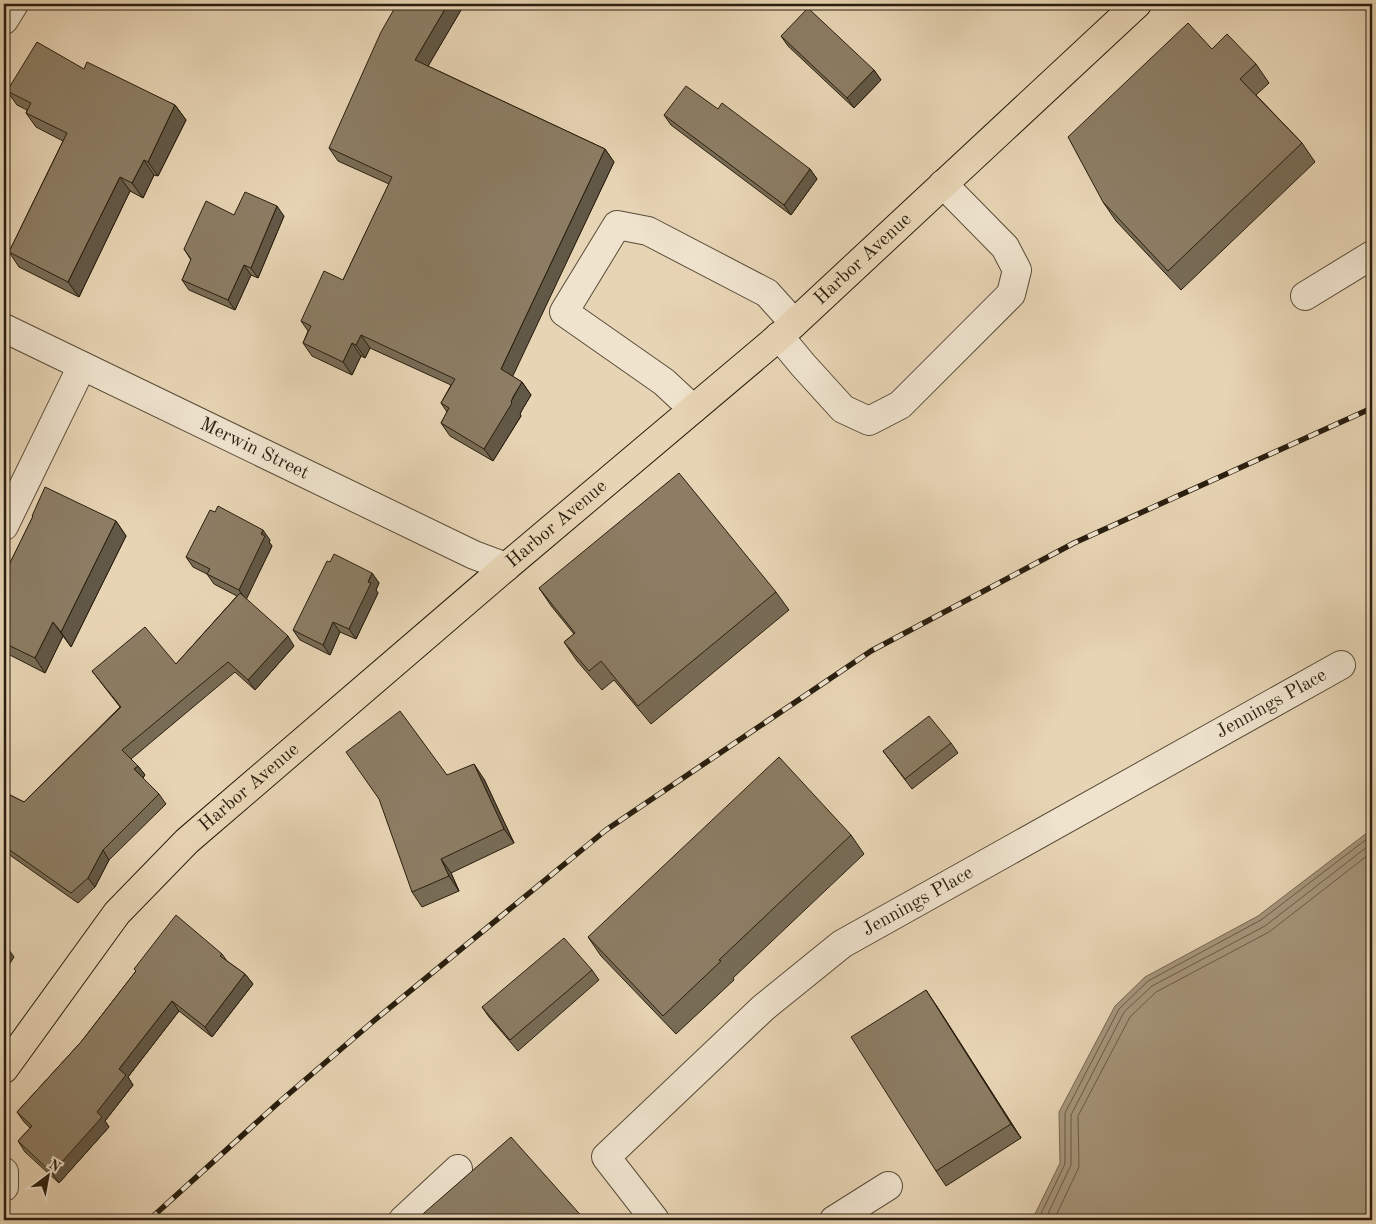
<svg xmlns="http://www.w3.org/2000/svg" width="1376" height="1224" viewBox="0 0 1376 1224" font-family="'Old Standard TT',serif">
  <rect width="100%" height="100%" fill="#e7d4b4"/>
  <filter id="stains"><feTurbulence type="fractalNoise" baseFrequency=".004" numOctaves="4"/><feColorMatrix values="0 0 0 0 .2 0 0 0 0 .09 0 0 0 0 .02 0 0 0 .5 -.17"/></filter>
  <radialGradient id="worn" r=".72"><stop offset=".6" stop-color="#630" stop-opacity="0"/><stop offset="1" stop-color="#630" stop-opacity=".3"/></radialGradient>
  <!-- water -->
  <path fill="#a6967c" stroke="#746650" d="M1372,829V1220H1032L1060,1163L1059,1112L1115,1006L1145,977L1258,916Z"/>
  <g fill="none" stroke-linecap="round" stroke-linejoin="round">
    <!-- shore -->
    <path stroke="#685a45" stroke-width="1" d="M1038,1220L1065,1164V1113L1119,1009L1148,981L1261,920L1372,835
      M1045,1220L1071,1165V1115L1124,1012L1152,986L1265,926L1372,843
      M1054,1220L1079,1167L1078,1116L1130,1017L1156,992L1269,932L1372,852"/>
    <!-- minor casing -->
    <g stroke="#584c38" stroke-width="30">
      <g id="minor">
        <path d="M4,20L14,4"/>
        <path d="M1305,296L1372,255"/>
        <path id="s1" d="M4,328L474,555L506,567"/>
        <path d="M779,336L803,365L843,409L869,421L900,405L1011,294L1017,270L1005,247L943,184"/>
        <path d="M693,409L664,382L564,312L617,225L648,231L767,293L794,323"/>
        <path d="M4,526L82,366"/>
        <path d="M4,1172V1187"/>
        <path d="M403,1220L458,1169"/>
        <path id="s2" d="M655,1220L606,1157L763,1008L842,944L1341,665"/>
        <path d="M834,1220L888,1186"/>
      </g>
    </g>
    <!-- major casing -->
    <g stroke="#291e0e" stroke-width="30">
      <g id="major">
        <path id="s3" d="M4,1069L117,913L187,841L506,567L788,329L1137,4"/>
      </g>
    </g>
    <!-- minor -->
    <use href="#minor" stroke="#efe3ce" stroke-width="28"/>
    <!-- major -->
    <use href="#major" stroke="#e7d4b4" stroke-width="28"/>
    <!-- rail casing -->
    <g stroke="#291e0e" stroke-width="5.5">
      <path id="rail" d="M149,1220L277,1104L376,1019L606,830L871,651L1074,543L1372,408"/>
    </g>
    <!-- rail -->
    <use href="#rail" stroke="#efe3ce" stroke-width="4" stroke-dasharray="11" stroke-linecap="butt"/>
  </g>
  <!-- wall -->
  <path fill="#786c56" stroke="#291e0e" d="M461,10L428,66L605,149L614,162L512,376L522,382L531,395L522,410L520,414L521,416L493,461L450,436L441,423L447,412L441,403L451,385L370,348L365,358L361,356L352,375L312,356L303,343L308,331L301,321L343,280L389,184L338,161L329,148Z
    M781,36L874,70L881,80L854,108L788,46Z
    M1212,49L1256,64L1269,83L1256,95L1302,143L1315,162L1181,290L1116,221L1103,202Z
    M84,69L175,105L186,120L158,176L154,175L143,198L130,191L79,297L19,267L9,252L63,141L36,127L26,113L27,110L17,105L7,91Z
    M664,115L810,169L817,179L791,215L671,125Z
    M234,215L284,216L258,278L251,275L235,310L189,290L182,280L191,260L184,249Z
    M32,516L116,521L126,536L71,647L63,636L45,673L4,652V570L6,571L33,517Z
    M270,540L269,542L272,546L246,599L294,646L255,690L235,672L131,759L138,766L145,775L143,778L159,794L166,804L109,860L95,887L78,903L4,851V792L24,802L120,707L92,671L176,664L237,596L214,584L207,574L193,567L186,557Z
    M372,573L379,583L376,590L378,593L356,639L340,632L330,655L300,640L293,630Z
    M539,588L776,592L789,610L651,724L614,680L602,690L577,661L564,642L574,634L552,607Z
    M951,743L958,753L912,789L883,751Z
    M447,775L484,779L514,843L451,873L459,891L422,907L412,892Z
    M851,835L864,854L733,978L734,980L676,1034L601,956L588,937Z
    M222,954L227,961L245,974L253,984L212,1037L179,1011L128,1077L133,1085L105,1121L109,1127L59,1183L25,1152L18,1141L30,1128L24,1122L17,1112L81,1042L136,971L134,969Z
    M592,970L599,980L518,1051L489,1017L482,1007Z
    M936,1005L1021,1138L946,1186L936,1171Z"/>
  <!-- shaded-wall -->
  <path fill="#625846" stroke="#291e0e" d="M448,4H457L461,10L424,73L415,60Z
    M874,70L881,80L854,108L847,98Z
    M175,105L186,120L158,176L148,162Z
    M605,149L614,162L510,382L501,369Z
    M144,160L154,175L143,198L132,183Z
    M810,169L817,179L791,215L784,205Z
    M120,177L130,191L79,297L68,282Z
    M277,206L284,216L258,278L251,268Z
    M244,265L251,275L235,310L228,300Z
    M361,335L370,348L365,358L356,345Z
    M352,343L361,356L352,375L343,362Z
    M522,382L531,395L522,410L520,414L521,416L493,461L484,449Z
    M116,521L126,536L71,647L61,632Z
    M263,530L270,540L269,542L272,546L246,600L239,590Z
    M372,573L379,583L376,590L378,593L356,639L349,629Z
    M53,622L63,636L45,673L35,658Z
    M333,622L340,632L330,655L323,645Z
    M288,636L294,646L255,690L248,680Z
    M474,764L484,779L514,843L504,829Z
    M138,766L145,775L141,779L134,769Z
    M103,850L109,860L95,887L88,878Z
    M441,859L451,873L459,891L449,876Z
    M7,947L14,957L4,973V952Z
    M245,974L253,984L212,1037L205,1027Z
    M926,990L936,1005L1021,1138L1011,1124Z
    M172,1001L179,1011L128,1077L133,1085L105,1121L109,1127L59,1183L52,1173L97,1112L119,1069Z"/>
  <!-- building -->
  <path fill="#8c7d64" stroke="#291e0e" d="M397,4H448L415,60L605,149L501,369L522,382L513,397L511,402L512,403L484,449L441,423L449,408L441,403L455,379L361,335L356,345L352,343L343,362L303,343L311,326L301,321L324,271L343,280L392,177L329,148L381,32Z
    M808,8L874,70L847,98L781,36Z
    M1188,23L1212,49L1227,34L1256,64L1240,79L1302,143L1168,271L1103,202L1068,137Z
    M37,42L84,69L87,62L175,105L148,162L144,160L132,183L120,177L68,282L9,252L67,133L26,113L31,103L7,91Z
    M686,86L718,109L722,103L810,169L784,205L664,115Z
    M245,192L277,206L251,268L244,265L228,300L182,280L191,259L184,249L206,201L234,215Z
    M679,473L776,592L638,706L601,661L589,671L564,642L575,633L539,588Z
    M45,487L116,521L61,632L53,622L35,658L4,643V570L6,571L33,516H32Z
    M218,506L263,530L261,534L265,536L239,590L207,574L210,569L186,557L210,510L215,512Z
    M334,554L372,573L368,582L371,583L349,629L333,622L323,645L293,630L327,561L330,562Z
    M240,593L288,636L248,680L228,662L122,750L138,766L134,769L159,794L103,850L88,878L71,893L4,846V792L24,802L121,707L92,671L145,627L176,664Z
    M400,711L447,775L474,764L504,829L441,859L449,876L412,892L379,799L346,752Z
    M929,716L951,743L905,779L883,751Z
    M779,757L851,835L719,960L721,961L663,1016L588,937Z
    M176,915L222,954L220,956L245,974L205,1027L172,1001L119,1069L126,1075L97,1112L102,1117L52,1173L18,1141L32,1126L17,1112L81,1042L136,971L134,969Z
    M564,938L592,970L510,1040L482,1007Z
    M4,945L7,947L4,952Z
    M926,990L1011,1124L936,1171L851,1037Z
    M511,1137L585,1220H416Z"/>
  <g text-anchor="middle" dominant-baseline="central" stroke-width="4" stroke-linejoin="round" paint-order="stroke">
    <!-- street labels -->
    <g font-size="19" fill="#291e0e" stroke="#efe3ce">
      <text stroke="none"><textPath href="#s3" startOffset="1185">Harbor Avenue</textPath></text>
      <text stroke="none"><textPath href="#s1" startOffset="278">Merwin Street</textPath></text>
      <text stroke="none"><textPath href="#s3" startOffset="780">Harbor Avenue</textPath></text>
      <text stroke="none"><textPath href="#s2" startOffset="890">Jennings Place</textPath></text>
      <text stroke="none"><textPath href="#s3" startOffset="375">Harbor Avenue</textPath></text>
      <text stroke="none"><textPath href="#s2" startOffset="485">Jennings Place</textPath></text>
    </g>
  </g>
  <!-- margin -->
  <rect width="1376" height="1224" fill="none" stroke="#e7d4b4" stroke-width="20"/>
  <rect x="5" y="5" width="1366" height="1214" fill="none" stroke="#291e0e" stroke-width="2.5"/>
  <rect x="10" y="10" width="1356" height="1204" fill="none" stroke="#291e0e"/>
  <!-- north arrow -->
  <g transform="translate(48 1176) rotate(32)" stroke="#efe3ce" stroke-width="4" paint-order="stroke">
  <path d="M0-4L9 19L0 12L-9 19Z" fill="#291e0e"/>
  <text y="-8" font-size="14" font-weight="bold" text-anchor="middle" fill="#291e0e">N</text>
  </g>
  <rect width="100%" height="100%" filter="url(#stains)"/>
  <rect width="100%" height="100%" fill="url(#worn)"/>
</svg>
